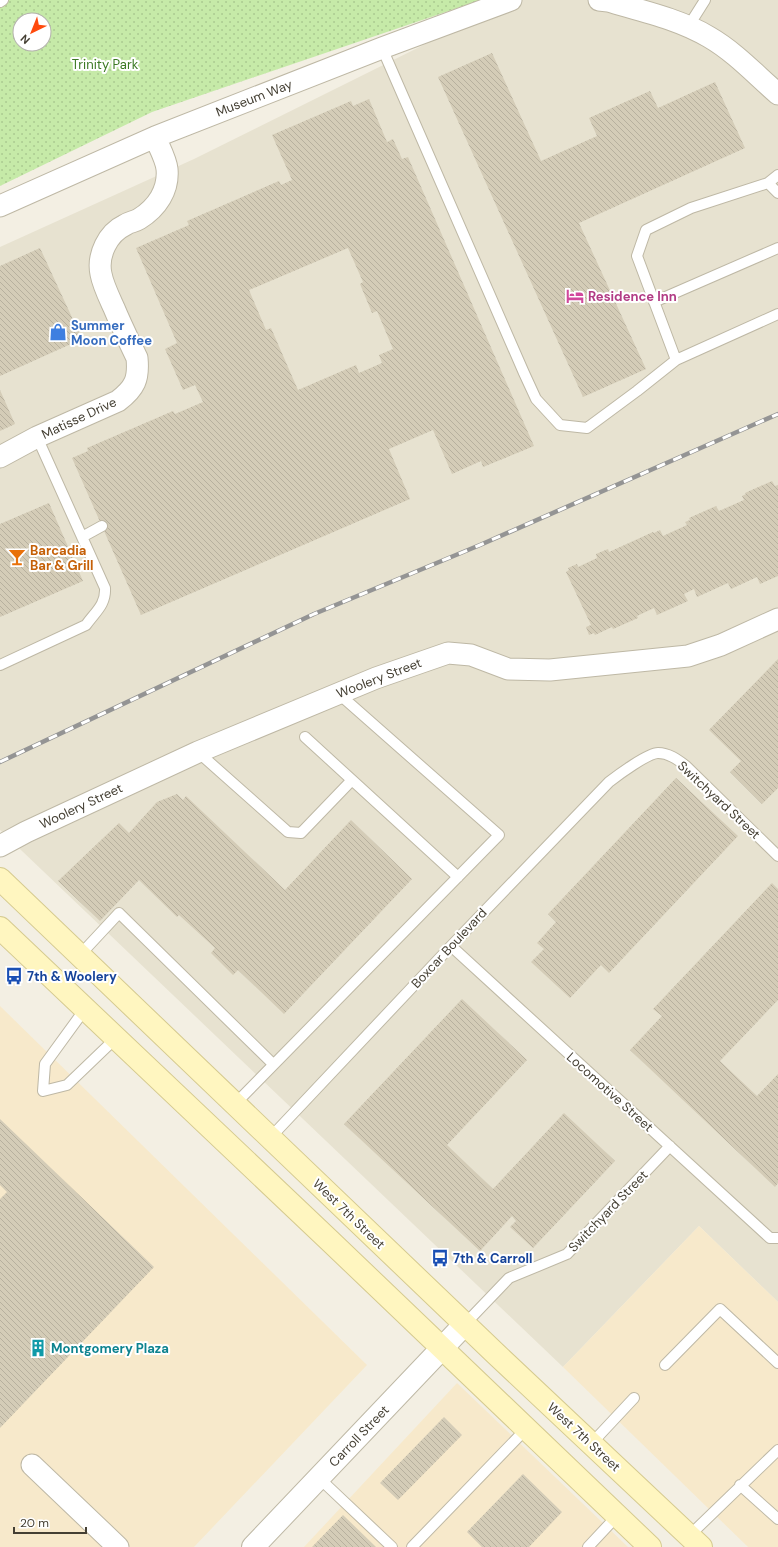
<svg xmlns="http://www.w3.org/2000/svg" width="778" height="1547" viewBox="0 0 778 1547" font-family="'DM Sans',sans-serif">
  <defs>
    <pattern id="park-dots" width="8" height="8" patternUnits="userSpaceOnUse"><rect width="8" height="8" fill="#c6eaa8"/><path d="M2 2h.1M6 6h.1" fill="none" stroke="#abca91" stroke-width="1.8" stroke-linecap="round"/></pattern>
    <pattern id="building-back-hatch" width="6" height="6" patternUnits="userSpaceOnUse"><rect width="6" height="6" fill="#d4ccb7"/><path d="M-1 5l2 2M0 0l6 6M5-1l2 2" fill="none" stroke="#b7b09e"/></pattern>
  </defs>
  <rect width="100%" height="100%" fill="#f3efe3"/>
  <!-- residential -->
  <path fill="#e7e2d0" d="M514,0H778V1302L699,1226L563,1367L0,830V247L194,159Z"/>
  <!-- commercial -->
  <path fill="#f7e9cb" d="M0,1006L367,1365L194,1547H0Z
    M699,1226L778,1302V1547H748L563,1367Z
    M457,1383L628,1547H304Z"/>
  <!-- park -->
  <path fill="url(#park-dots)" fill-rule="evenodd" d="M0,0H481L152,112L0,186ZM20,20H44V44H20Z"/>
  <!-- building -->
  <path fill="url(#building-back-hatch)" fill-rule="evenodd" d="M492,53L541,161L597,136L589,118L650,91L658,108L715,82L745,148L579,223L646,369L583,397L438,77Z
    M369,99L387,142L393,139L402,159L408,157L534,446L483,467L481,461L452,474L433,430L389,449L410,499L141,615L72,458L88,451L87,448L173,411L175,414L203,402L195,385L183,390L165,349L177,343L136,248L189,225L187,221L279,181L281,185L292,180L272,135L351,101L353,106ZM348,248L363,282L360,284L372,313L377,311L393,349L379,355L382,363L359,373L356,365L298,390L271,328L266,330L249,290Z
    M40,248L82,339L0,376V266Z
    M0,390L15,424L0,431Z
    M772,481L775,486L778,485V576L760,584L757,577L731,589L728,583L697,597L694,589L684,594L688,601L657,615L654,608L637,616L638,618L613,629L612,627L595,635L594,633L589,635L586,627L591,625L566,572L569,570L568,568L577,564L578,567L597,558L596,554L608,549L609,552L653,532L654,533L660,530L663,536L687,525L685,522L690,520L689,518L716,506L719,511L744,500L742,496L746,494L745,493Z
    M49,503L83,581L0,617V524Z
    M778,659V788L762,804L730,772L741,761L709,730Z
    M676,778L738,836L609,973L601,965L570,998L531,962L544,949L537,943L556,922L548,914Z
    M177,794L183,800L186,796L285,890L351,820L412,879L284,1014L238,970L233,975L211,953L215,948L179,915L177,917L139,880L100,921L58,881L119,823L129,833L157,802Z
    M772,883L778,889V1000L720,1061L757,1096L778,1074V1183L775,1187L630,1050L662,1016L653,1009Z
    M462,999L527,1060L447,1145L493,1189L564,1113L615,1161L533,1248L510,1227L516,1221L512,1216L480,1251L344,1124Z
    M0,1119L154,1267L0,1428V1199L7,1192L0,1185Z
    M444,1417L462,1435L398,1500L380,1483Z
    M523,1474L562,1512L529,1547H482L467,1532Z
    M343,1515L376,1547H312Z"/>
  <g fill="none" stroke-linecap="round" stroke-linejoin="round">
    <!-- service casing -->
    <g stroke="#beb8a5" stroke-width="12">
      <path id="service" d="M0,2L3,0
        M688,27L705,0
        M382,48L524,373L536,399L560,425L587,428L637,391L676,360L778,314
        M778,175L768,183L778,193
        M654,302L778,248
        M676,360L637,256L646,230L691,208L768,183
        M82,537L102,526
        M0,665L86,625C95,612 106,605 105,588L37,437
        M305,737L352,780
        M198,752L288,832L301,833L352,780L458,877
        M451,946L770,1238H778
        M79,956L119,913L273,1064
        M85,1009L45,1064L43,1091L67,1085L116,1038
        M235,1104L499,835L339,694
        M270,1138L451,946L609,782C618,775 648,753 658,753C669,753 678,760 686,766L778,856
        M465,1324L509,1278L567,1254L670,1146
        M665,1365L720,1309L778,1363
        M591,1444L634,1398
        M319,1478L392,1547
        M740,1485L778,1519
        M689,1536L778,1450
        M412,1547L526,1429
        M588,1547L617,1516"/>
    </g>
    <!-- minor casing -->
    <g stroke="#beb8a5" stroke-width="23">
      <path id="minor" d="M599,0L608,1C642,11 679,19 709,37C735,52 756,75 778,94
        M0,206L155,137L382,48L511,0
        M0,457L37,437L118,401C135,388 139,379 137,358C129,341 121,325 114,308C109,297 103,285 101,274C97,255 108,233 125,225C129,222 134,222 139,219C157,208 169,190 167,169C166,159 159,147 155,137
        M0,846L26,832L198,752L376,678L448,653L471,655L508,669L550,670L688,656L721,645L778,619
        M32,1465L118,1547"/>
    </g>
    <!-- tertiary casing -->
    <g stroke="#beb8a5" stroke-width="24">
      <path id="tertiary" d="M253,1547L465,1324"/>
    </g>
    <!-- secondary casing -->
    <g stroke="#d5ca8f" stroke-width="24">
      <path id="secondary" d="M0,879L496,1354L701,1547
        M0,928L329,1240L650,1547"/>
    </g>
    <!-- service -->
    <use href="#service" stroke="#fff" stroke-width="10"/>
    <!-- minor -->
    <use href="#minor" stroke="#fff" stroke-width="21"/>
    <!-- tertiary -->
    <use href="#tertiary" stroke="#fff" stroke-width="22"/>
    <!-- secondary -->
    <use href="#secondary" stroke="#fff6c0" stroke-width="22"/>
    <!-- rail casing -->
    <g stroke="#949494" stroke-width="4.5">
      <path id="rail" d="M0,762L314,614L480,545L778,414"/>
    </g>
    <!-- rail -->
    <use href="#rail" stroke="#fff" stroke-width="3" stroke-dasharray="9" stroke-linecap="butt"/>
  </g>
  <!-- icons -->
  <defs>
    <g id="hotel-bare" transform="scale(1.38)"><path d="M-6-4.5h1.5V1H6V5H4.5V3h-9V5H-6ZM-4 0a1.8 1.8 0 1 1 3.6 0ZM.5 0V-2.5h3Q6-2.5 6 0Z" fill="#d1479c" stroke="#fff" stroke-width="2.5" paint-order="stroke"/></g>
    <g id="shop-bare" transform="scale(1.38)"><path d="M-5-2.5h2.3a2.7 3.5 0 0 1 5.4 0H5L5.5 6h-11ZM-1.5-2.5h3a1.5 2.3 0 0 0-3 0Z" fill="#3f7fe0" stroke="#fff" stroke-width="2.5" paint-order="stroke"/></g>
    <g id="bar-bare" transform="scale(1.38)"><path d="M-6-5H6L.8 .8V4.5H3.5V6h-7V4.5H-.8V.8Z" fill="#e8710a" stroke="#fff" stroke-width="2.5" paint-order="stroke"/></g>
    <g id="bus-bare" transform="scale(1.38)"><path d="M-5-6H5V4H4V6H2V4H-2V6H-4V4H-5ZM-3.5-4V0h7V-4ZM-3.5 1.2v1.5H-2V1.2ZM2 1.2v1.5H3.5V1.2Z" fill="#1a4fb4" stroke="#fff" stroke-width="2.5" paint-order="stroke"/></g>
    <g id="building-bare" transform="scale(1.38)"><path d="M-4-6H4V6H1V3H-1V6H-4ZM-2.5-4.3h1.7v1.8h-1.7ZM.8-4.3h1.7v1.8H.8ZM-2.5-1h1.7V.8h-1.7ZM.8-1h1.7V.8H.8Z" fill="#0f9aa8" stroke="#fff" stroke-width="2.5" paint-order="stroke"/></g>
  </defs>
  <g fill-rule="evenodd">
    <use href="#hotel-bare" x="575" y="296"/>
    <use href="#shop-bare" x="58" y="332"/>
    <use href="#bar-bare" x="17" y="557"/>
    <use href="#bus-bare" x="14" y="976"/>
    <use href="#bus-bare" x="440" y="1258"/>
    <use href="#building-bare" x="38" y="1348"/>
  </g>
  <g text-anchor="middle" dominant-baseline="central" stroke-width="4" stroke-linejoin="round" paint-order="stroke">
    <!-- park labels -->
    <g font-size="13" fill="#3b7923" stroke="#fff">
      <text x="105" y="64">Trinity Park</text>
    </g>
    <!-- street labels -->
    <g font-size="13" fill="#443f33" stroke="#fff">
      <text transform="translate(254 98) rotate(-21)">Museum Way</text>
      <text transform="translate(79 418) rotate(-25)">Matisse Drive</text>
      <text transform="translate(379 678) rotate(-21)">Woolery Street</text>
      <text transform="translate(719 800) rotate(43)">Switchyard Street</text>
      <text transform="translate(81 806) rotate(-25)">Woolery Street</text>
      <text transform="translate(449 948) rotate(-47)">Boxcar Boulevard</text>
      <text transform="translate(610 1092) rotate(42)">Locomotive Street</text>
      <text transform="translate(608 1211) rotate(-46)">Switchyard Street</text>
      <text transform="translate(349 1214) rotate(44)">West 7th Street</text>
      <text transform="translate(359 1436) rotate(-46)">Carroll Street</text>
      <text transform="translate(584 1437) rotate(43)">West 7th Street</text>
    </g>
    <!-- hotel labels -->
    <g font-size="13" font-weight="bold" fill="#b23c85" stroke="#fff" text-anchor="start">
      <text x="588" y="296">Residence Inn</text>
    </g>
    <!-- shop labels -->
    <g font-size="13" font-weight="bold" fill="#366cbe" stroke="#fff" text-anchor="start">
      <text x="71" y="325">Summer<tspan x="71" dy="15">Moon Coffee</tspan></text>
    </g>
    <!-- food labels -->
    <g font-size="13" font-weight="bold" fill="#c56008" stroke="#fff" text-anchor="start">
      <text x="30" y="550">Barcadia<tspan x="30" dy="15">Bar &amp; Grill</tspan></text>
    </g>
    <!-- transit labels -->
    <g font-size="13" font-weight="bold" fill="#164399" stroke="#fff" text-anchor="start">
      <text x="27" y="976">7th &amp; Woolery</text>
      <text x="453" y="1258">7th &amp; Carroll</text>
    </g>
    <!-- culture labels -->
    <g font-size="13" font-weight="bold" fill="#0d838f" stroke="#fff" text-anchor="start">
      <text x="51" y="1348">Montgomery Plaza</text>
    </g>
  </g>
  <!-- north arrow -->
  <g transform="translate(32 32) rotate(223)"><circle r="19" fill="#ffffff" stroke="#b4b2ad"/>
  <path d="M0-3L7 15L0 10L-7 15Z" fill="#ff4a0d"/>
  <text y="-6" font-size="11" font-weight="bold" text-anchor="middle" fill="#443f33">N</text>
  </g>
  <!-- scale -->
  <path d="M14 1527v6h72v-6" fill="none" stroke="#443f33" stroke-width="2"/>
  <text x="20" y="1527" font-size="12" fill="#443f33" stroke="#ffffff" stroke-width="3" paint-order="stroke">20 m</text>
</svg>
